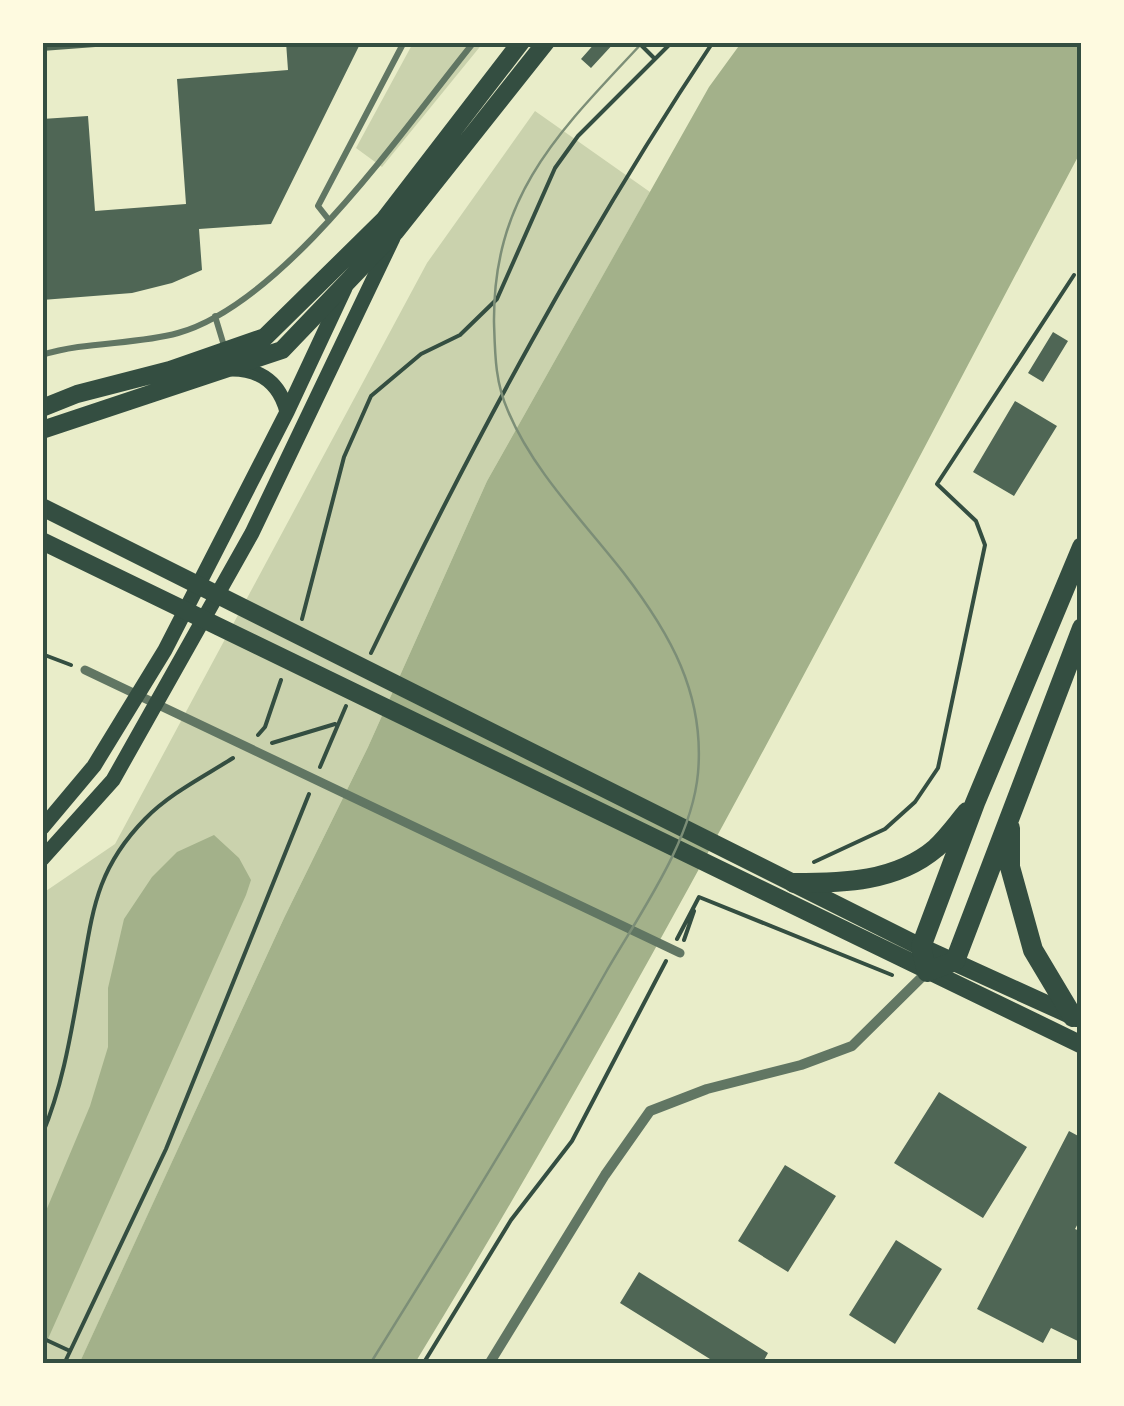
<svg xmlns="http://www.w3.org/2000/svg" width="1124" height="1406" viewBox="0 0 1124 1406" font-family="'Roboto Condensed',sans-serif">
  <rect width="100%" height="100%" fill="#e9edc9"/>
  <!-- green -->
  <path fill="#cad2ad" d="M413,43H483L382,167L356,148Z
    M535,111L650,192L487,481L368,747L284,918L81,1360L79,1363L43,1364V893L115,844L427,263Z"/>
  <!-- water -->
  <path fill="#a3b18a" d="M741,43H1081V151C865,558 655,970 415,1363L79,1364L284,918L368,747L487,481L709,87Z
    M214,835L239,858L251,880L246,895L43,1350V1218L90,1106L108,1047V988L124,919L152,877L177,852Z"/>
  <!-- building -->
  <path fill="#4f6655" d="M42,42H122V45L42,51Z
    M286,42H361L271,224L199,229L202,270L172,283L132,293L42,300V119L88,116L95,211L186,204L177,79L288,70Z
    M596,42H615L591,68L581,59Z
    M1053,332L1068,341L1043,382L1028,373Z
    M1015,401L1057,426L1014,496L973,472Z
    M939,1092L1027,1147L983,1218L894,1163Z
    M1069,1131L1082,1138V1216L1075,1229L1082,1232V1343L1051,1328L1043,1343L977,1309Z
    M785,1165L836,1196L788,1272L738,1241Z
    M896,1240L942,1269L895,1344L849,1315Z
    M639,1272L768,1353L762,1364H718L620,1303Z"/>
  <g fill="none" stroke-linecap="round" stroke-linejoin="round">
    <!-- path -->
    <path stroke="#344e41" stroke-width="4" d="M638,42L655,59
      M302,619L344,457L371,396L421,354L460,335L497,299L555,168L578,136L672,42
      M371,653C473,442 583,237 713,42
      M42,654L71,665
      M258,735L265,727L281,680
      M272,743L335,724
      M320,767L346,706
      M814,862L885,829L915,802L938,768L985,545L976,521L937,484L1074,275
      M677,939L699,897L892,975
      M684,940L694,911
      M42,1135C64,1083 72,1027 82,972C93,909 97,868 145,819C169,794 203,777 233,758
      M42,1338L70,1351
      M64,1364L166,1149L309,794
      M423,1364L511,1220L572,1141L666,961"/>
    <!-- service -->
    <path stroke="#617663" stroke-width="6" d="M329,220L318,206L404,42
      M215,316L225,349
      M42,355C87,341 135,345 178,333C285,303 404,128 474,42"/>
    <!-- pedestrian -->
    <path stroke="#617663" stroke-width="9" d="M85,670L680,953"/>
    <!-- minor -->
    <path stroke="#617663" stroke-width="10" d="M489,1364L605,1175L650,1111L707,1089L801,1065L852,1046L927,972"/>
    <!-- secondary -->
    <path stroke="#344e41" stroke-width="15" d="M232,369C262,369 280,384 287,412
      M42,828L94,766L165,650L287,412L345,288
      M42,859L113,780L252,533L393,238"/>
    <!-- primary -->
    <path stroke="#344e41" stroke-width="18" d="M42,408L77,394L170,370L265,337L384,220L521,42
      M42,430L282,350L396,231L546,42
      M42,507L921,947L1077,1018
      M42,541L1082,1045"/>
    <!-- motorway -->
    <path stroke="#344e41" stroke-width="20" d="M1082,547L975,803L921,947L927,972L955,961L1082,628
      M1010,828V867L1033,950L1073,1017
      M794,883C843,883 896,882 936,848C947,838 957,824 967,812"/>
    <!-- tram -->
    <path stroke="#7c8e77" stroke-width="2.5" d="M370,1364C451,1234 531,1105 606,972C640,913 692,841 698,773C705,694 670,633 623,572C584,522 533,471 508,411C495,382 495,354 494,322C493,193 561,130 643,42"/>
  </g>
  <!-- border -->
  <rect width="1124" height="1406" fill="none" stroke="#fefae0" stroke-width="90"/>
  <rect x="45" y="45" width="1034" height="1316" fill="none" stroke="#344e41" stroke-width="4"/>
</svg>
